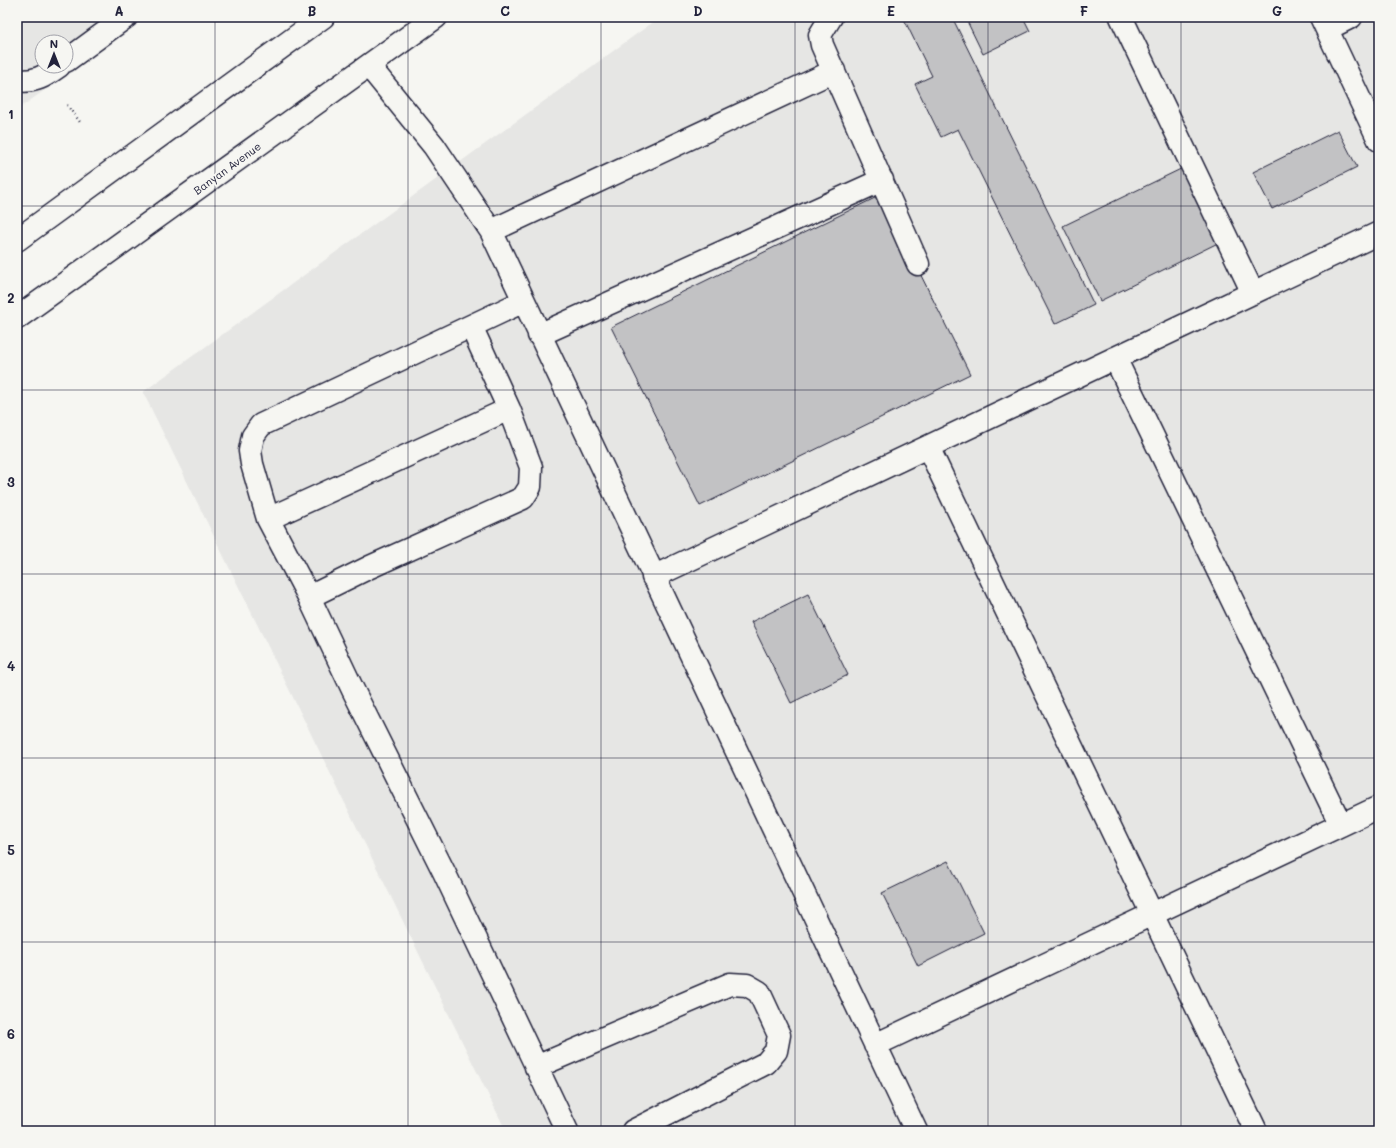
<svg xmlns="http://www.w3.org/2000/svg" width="1396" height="1148" viewBox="0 0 1396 1148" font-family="Mali,sans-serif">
  <rect width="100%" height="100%" fill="#f6f6f2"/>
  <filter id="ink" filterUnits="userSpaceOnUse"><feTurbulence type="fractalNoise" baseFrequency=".025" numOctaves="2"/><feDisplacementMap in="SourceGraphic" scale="8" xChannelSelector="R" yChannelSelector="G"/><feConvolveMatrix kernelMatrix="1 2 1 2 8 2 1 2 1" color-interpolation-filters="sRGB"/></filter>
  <g filter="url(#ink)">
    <!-- built -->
    <path fill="#e6e6e4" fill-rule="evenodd" d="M17,17H146L17,110ZM42,42H66V66H42Z
      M660,17H1379V1131H506L143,392Z"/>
    <!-- building -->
    <path fill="#c2c2c4" stroke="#22223b" d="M903,17H952L1094,305L1055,324L958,129L941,137L915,84L932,76Z
      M965,17H1023L1030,31L983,54Z
      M1338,130L1357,167L1272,209L1253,172Z
      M1189,165L1226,239L1100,301L1063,226Z
      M881,195L970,374L700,506L611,327Z
      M808,594L848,675L791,703L751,622Z
      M948,861L984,933L918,966L882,893Z"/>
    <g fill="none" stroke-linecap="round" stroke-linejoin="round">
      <!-- minor casing -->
      <g stroke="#22223b" stroke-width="25">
        <path id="minor" d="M831,17L820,35L822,45L918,264
          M1121,17L1253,293
          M1321,17L1379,140
          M1327,29L1351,17
          M66,61L126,17
          M369,66L434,146L491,231L916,1131
          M17,80C35,83 45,76 59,66
          M491,231L834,71
          M17,240L323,17
          M17,318L436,17
          M471,326L509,409L531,467L530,487L523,498L370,567L309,597L268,519L252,464L250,451L253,436L261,425L524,301
          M539,335L882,180
          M1115,358L1341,825
          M928,447L1256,1131
          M268,519L509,409
          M653,577L1379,233
          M309,597L353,690L444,872L567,1131
          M875,1045L1379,807
          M536,1067L730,984L747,985L759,992L779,1035L776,1051L766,1063L633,1131"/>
      </g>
      <!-- path -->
      <path stroke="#22223b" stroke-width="2.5" stroke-dasharray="1 3" stroke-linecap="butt" d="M67,105L80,122"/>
      <!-- minor -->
      <use href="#minor" stroke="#f6f6f2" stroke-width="22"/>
    </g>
  </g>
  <!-- grid -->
  <path fill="none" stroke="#22223b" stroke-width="1" stroke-opacity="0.55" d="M215,17V1131M408,17V1131M601,17V1131M795,17V1131M988,17V1131M1181,17V1131M17,206H1379M17,390H1379M17,574H1379M17,758H1379M17,942H1379"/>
  <g text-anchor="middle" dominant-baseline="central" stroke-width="4" stroke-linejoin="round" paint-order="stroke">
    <!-- street labels -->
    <g font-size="11" fill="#22223b" stroke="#f6f6f2">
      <text transform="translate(227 168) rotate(-36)">Banyan Avenue</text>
    </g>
  </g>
  <!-- margin -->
  <rect width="1396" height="1148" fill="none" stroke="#f6f6f2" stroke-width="44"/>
  <!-- north arrow -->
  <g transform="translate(54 54)"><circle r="19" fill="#f6f6f2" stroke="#a1a1a9"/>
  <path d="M0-3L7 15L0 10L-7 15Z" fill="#22223b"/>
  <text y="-6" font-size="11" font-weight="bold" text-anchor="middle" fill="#22223b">N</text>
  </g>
  <rect x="22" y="22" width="1352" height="1104" fill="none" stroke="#22223b" stroke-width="1.5"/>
  <g font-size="13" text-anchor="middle" font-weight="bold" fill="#22223b">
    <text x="119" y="16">A</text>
    <text x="312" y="16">B</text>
    <text x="505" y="16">C</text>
    <text x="698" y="16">D</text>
    <text x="891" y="16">E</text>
    <text x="1084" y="16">F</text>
    <text x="1277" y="16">G</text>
    <text x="11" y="119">1</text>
    <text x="11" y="303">2</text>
    <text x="11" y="487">3</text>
    <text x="11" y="671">4</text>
    <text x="11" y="855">5</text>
    <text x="11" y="1039">6</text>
  </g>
</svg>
